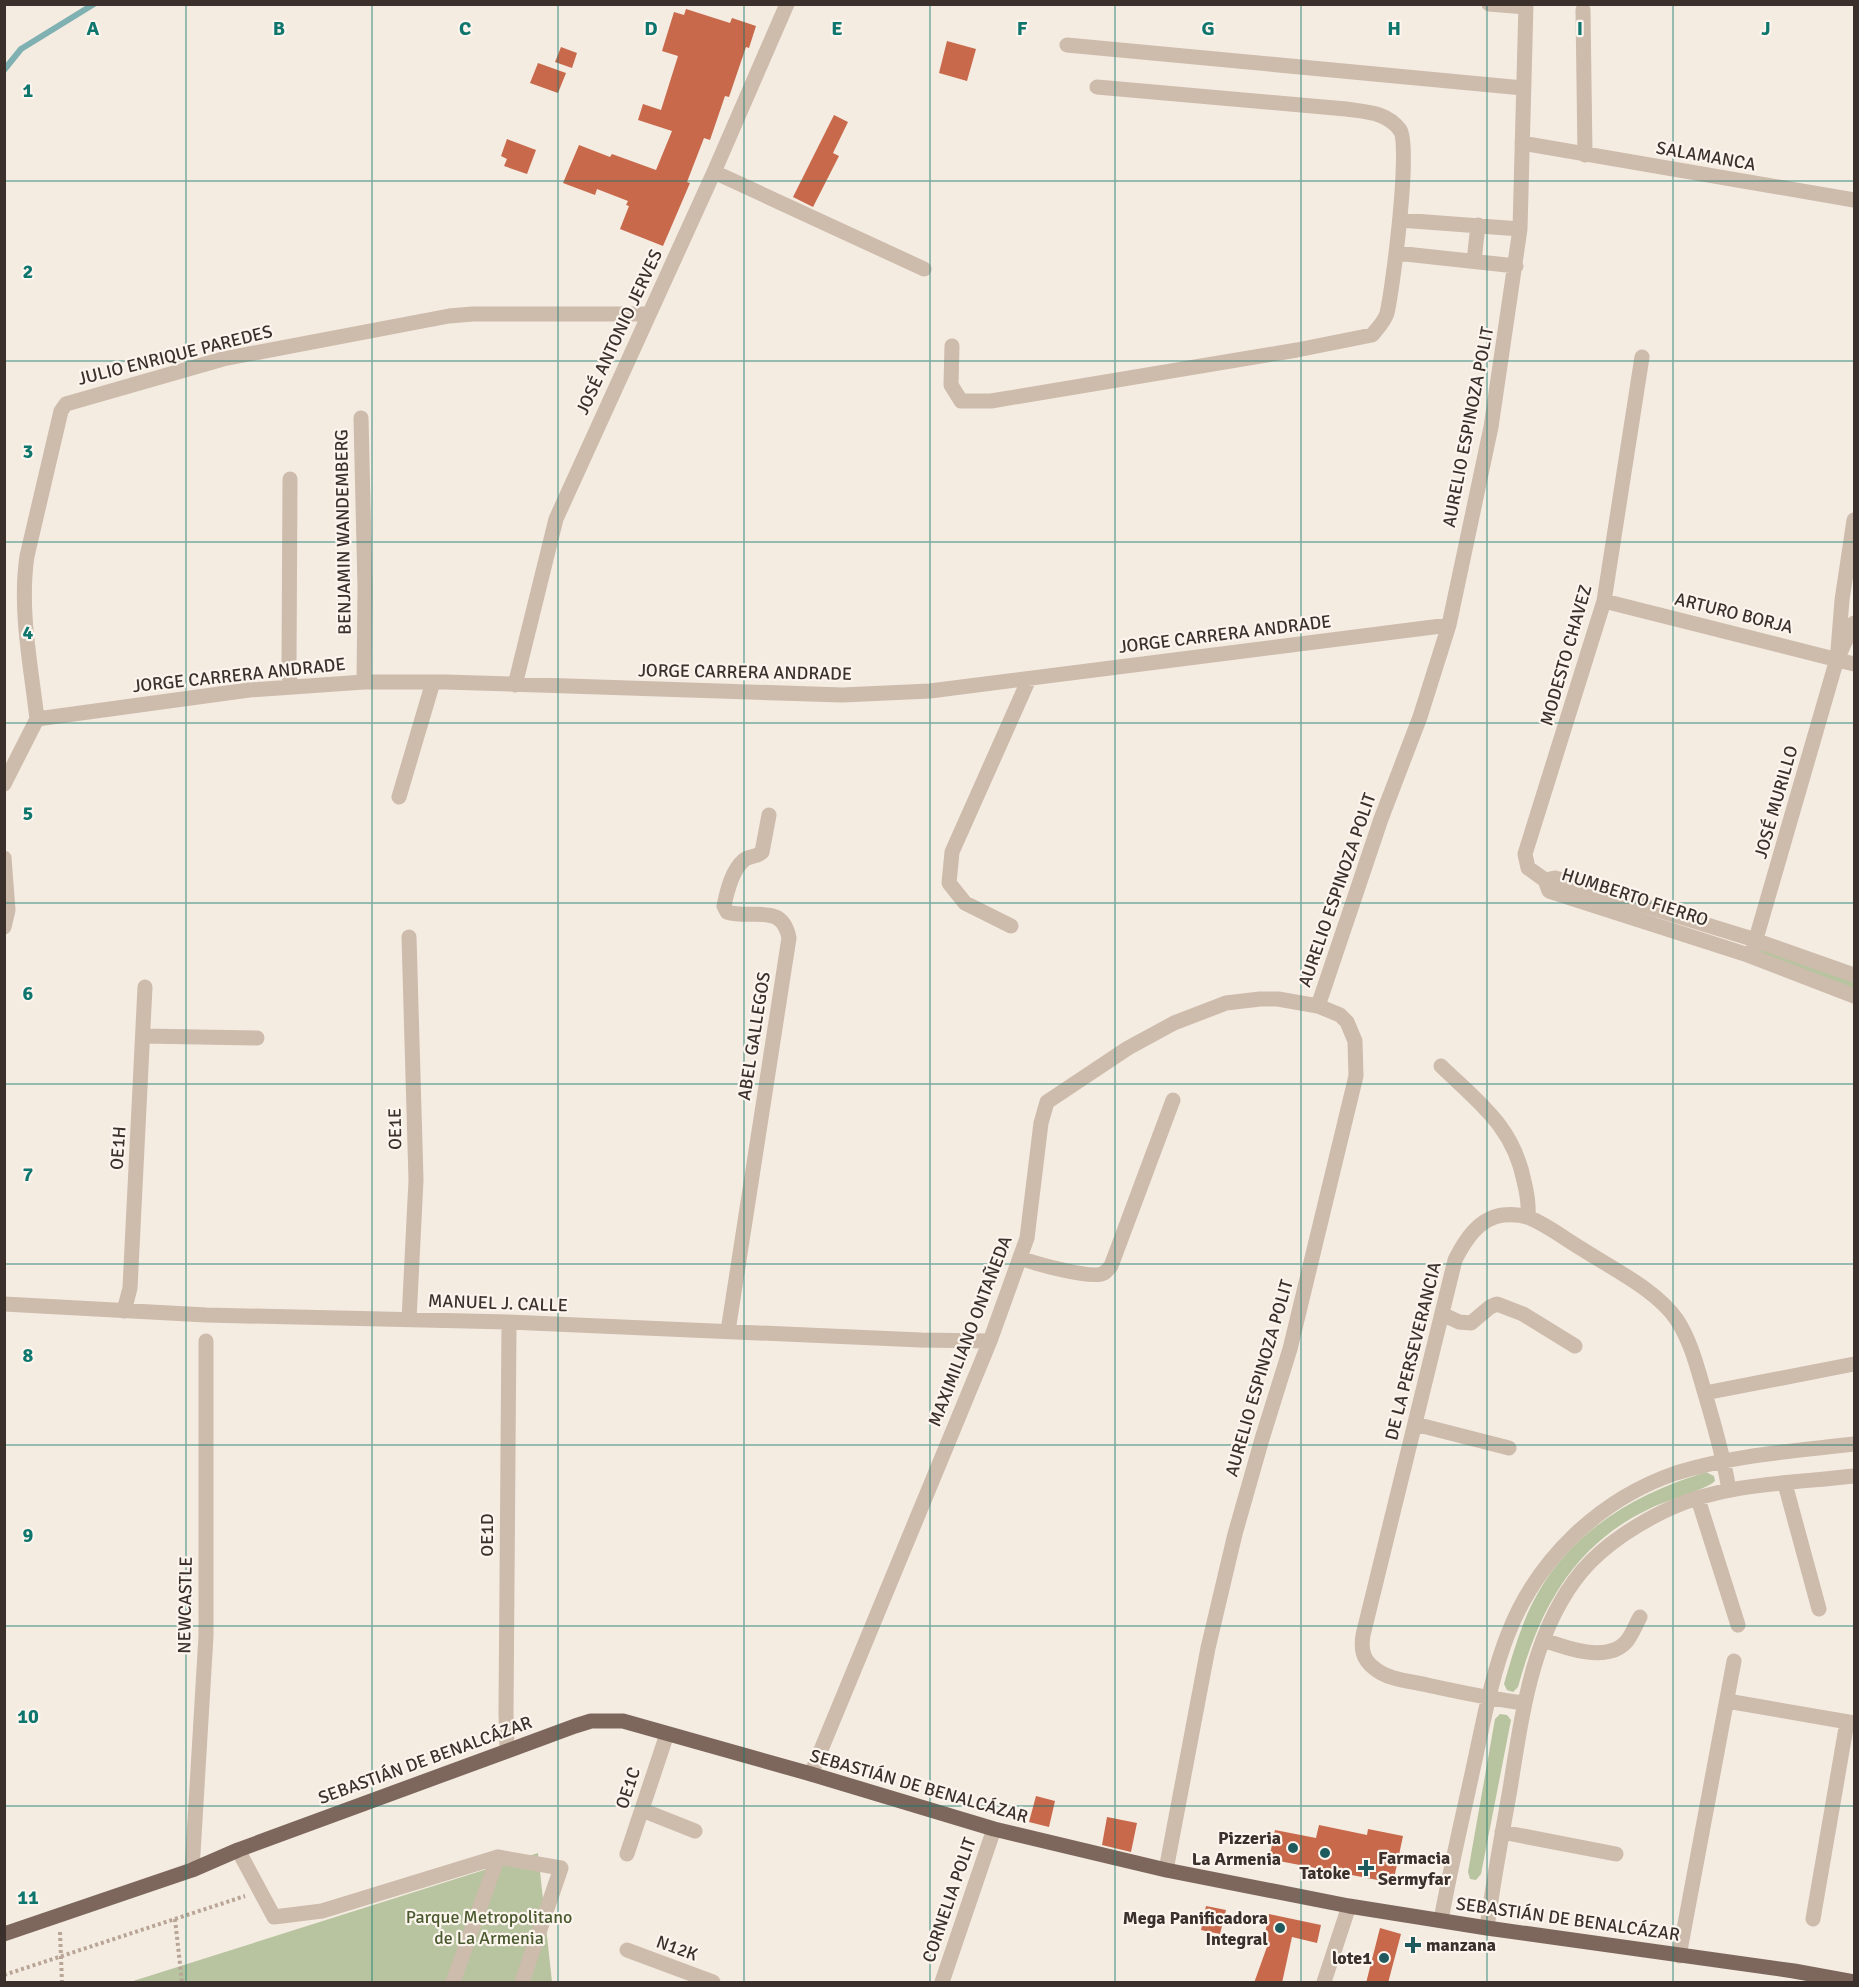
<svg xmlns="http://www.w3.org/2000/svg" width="1859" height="1987" viewBox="0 0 1859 1987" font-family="Signika,sans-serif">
  <rect width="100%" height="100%" fill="#f4ebe1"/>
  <!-- green -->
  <path fill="#b8c4a0" d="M1762,944L1854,977V995L1759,953Z
    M1706,1472L1714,1476L1715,1481C1706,1490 1664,1501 1649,1509C1573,1545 1539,1610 1518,1687L1513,1692L1507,1690L1504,1684C1510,1663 1516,1642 1524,1622C1557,1540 1625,1497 1706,1472Z
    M1500,1714L1507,1715L1511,1720L1481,1874L1476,1880L1470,1879L1468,1872L1495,1719Z
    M538,1853L552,1982H130Z"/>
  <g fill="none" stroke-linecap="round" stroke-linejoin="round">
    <!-- stream -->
    <path stroke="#7fb0b2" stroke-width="6" d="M4,70L21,49L94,4"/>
  </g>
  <!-- building -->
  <path fill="#c8694b" d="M686,9L730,23L732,18L756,26L749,48L746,47L729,97L725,96L710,140L704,138L687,182L690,183L663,246L620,229L629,206L626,205L628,201L597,189L595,195L563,183L579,145L610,157L612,154L656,170L672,131L638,120L643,104L661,110L678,56L662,51L674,12L684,15Z
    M947,41L976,49L967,81L939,73Z
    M561,47L577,53L572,68L555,62Z
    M538,63L566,73L558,93L530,83Z
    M834,115L848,122L833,153L839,156L813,207L793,197Z
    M507,139L536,150L527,174L504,166L507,159L501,156Z
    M1036,1796L1055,1801L1049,1827L1029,1822Z
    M1107,1817L1137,1823L1131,1852L1102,1845Z
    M1319,1825L1367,1835L1368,1829L1403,1836L1393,1883L1269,1859L1275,1830L1316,1838Z
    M1206,1906L1226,1910L1220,1934L1201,1930Z
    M1269,1914L1321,1925L1317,1943L1292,1937L1282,1983H1254L1268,1944L1263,1943Z
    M1380,1928L1401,1934L1388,1983H1366Z"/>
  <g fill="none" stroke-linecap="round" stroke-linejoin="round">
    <!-- path -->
    <path stroke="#b9a596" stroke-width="4" stroke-dasharray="3 3" stroke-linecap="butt" d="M175,1919L182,1982
      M60,1932L62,1982
      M4,1975L245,1896"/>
    <!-- minor -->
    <path stroke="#cdbbac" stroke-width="15" d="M1489,4L1526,7
      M1583,10L1585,155
      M1067,45L1523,88
      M1522,143L1854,200
      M714,172L924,269
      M1400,220L1520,229
      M1396,253L1516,266
      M1474,261L1478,225
      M952,346L951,385L961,401H991L1297,350L1372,335C1377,329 1385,321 1387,313C1393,287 1411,146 1400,130C1387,112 1366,112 1346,109L1097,87
      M361,418L365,588L364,682
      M1604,601L1854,664
      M1838,650L1842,600L1854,520
      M515,685L556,519L714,172L787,4
      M290,686L289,665L290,479
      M37,719L249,690L364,682H446L842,695L930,691L1449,625
      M37,719C31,666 19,610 27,556L61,411L66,404L223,359L449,316L473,314H649
      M4,784L37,719
      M399,797L433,682
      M4,858L8,910L4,927
      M1545,880L1528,868L1525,854L1604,601L1642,357
      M1545,880L1549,891L1745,954L1854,996
      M1545,880L1555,878L1749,938L1854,975
      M1011,926L965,903L949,883L952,852L1029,679
      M1751,956L1837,659L1854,623
      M1318,1006L1381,819L1420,717L1449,625L1491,427L1520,229L1526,4
      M143,1036L257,1038
      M1441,1066C1479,1103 1513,1126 1524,1181C1527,1193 1529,1204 1528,1217
      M1020,1258C1034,1263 1092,1280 1104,1273C1107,1271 1109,1268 1111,1266L1173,1100
      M4,1304L206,1315L509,1322L921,1340L990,1341
      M124,1311L130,1288L145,987
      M1442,1314L1459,1322L1471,1323L1490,1307L1497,1304L1523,1314L1575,1346
      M409,1320L416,1180L409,937
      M728,1331L789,938C782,902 753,920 727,912L724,906C727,891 732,870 744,860C750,855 756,858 762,852L769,815
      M1705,1393L1854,1364
      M1415,1424L1509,1448
      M1785,1484L1819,1609
      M1698,1499L1738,1625
      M1544,1640C1566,1648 1607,1663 1626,1642C1632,1635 1636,1624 1640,1617
      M1727,1701L1854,1723
      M1524,1703C1491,1699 1459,1692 1427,1685C1410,1681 1388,1680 1374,1668C1362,1659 1361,1648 1363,1635L1455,1260C1465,1240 1479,1218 1503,1215C1513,1214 1522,1215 1530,1218C1549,1226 1565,1239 1582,1249C1611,1268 1657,1290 1677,1320C1692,1343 1698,1371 1706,1397C1715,1428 1724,1458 1729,1490
      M507,1749L506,1712L509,1322
      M811,1774L990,1341L1027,1238L1041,1123L1047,1102L1128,1048L1174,1023L1226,1003L1260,999H1278L1318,1006L1340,1015L1347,1022L1355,1041L1356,1076L1290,1349L1262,1439L1235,1534L1208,1648L1166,1870
      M642,1810L695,1831
      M1502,1832L1616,1854
      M238,1850L274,1917L322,1911L498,1857L561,1868L522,1982
      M627,1854L667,1734
      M192,1870L206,1636V1341
      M1813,1919L1847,1722
      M1441,1920C1450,1870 1462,1820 1473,1769C1483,1724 1491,1677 1508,1634C1537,1559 1600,1499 1676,1473C1733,1455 1795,1451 1854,1444
      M1487,1928C1493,1882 1502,1835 1510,1789C1522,1715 1532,1631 1582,1571C1605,1544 1640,1522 1671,1508C1726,1483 1795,1483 1854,1476
      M627,1950L713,1982
      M1679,1956L1734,1661
      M453,1982L498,1857
      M942,1982L994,1829
      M1324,1982L1349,1906"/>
    <!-- major -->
    <path stroke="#7d675c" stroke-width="15" d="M4,1934L192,1870L238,1850L575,1726L591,1721H623L811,1774L994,1829L1166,1870L1349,1906L1487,1928L1794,1971L1854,1982"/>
  </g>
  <!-- grid -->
  <path fill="none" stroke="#0f766e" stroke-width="1.5" stroke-opacity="0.55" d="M186,4V1982M372,4V1982M558,4V1982M744,4V1982M930,4V1982M1115,4V1982M1301,4V1982M1487,4V1982M1673,4V1982M4,181H1854M4,361H1854M4,542H1854M4,723H1854M4,903H1854M4,1084H1854M4,1264H1854M4,1445H1854M4,1626H1854M4,1806H1854"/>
  <!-- markers -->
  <g fill="#1f5a5e" stroke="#fbf5ee" stroke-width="2">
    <circle cx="1293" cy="1848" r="6"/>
    <circle cx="1325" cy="1853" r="6"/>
    <path d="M1363 1859h6v6h6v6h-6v6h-6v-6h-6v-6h6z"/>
    <circle cx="1280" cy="1928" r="6"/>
    <path d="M1410 1936h6v6h6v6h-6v6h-6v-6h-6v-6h6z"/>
    <circle cx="1384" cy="1958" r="6"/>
  </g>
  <g text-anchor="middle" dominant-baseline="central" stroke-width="4.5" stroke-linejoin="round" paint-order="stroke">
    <!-- street labels -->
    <g font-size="18" fill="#3b302b" stroke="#fbf5ee">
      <text transform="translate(1706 156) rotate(10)">SALAMANCA</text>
      <text transform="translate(619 332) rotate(-65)">JOSÉ ANTONIO JERVES</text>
      <text transform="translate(175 355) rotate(-14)">JULIO ENRIQUE PAREDES</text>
      <text transform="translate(1468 427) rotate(-79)">AURELIO ESPINOZA POLIT</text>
      <text transform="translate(343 532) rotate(-91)">BENJAMIN WANDEMBERG</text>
      <text transform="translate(1734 613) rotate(14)">ARTURO BORJA</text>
      <text transform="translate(1225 634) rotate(-7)">JORGE CARRERA ANDRADE</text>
      <text transform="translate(1566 655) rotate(-74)">MODESTO CHAVEZ</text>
      <text transform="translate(745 672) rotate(1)">JORGE CARRERA ANDRADE</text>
      <text transform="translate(239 675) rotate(-6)">JORGE CARRERA ANDRADE</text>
      <text transform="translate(1776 802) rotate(-74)">JOSÉ MURILLO</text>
      <text transform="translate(1337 890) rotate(-71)">AURELIO ESPINOZA POLIT</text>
      <text transform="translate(1635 897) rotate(18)">HUMBERTO FIERRO</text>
      <text transform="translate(754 1036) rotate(-81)">ABEL GALLEGOS</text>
      <text transform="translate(395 1129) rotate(-91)">OE1E</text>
      <text transform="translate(118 1148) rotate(-86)">OE1H</text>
      <text transform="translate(498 1303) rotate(2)">MANUEL J. CALLE</text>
      <text transform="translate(970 1331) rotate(-69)">MAXIMILIANO ONTAÑEDA</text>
      <text transform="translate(1413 1351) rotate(-76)">DE LA PERSEVERANCIA</text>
      <text transform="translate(1259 1378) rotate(-74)">AURELIO ESPINOZA POLIT</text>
      <text transform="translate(487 1535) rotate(-90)">OE1D</text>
      <text transform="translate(185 1605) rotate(-89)">NEWCASTLE</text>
      <text transform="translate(425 1760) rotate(-20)">SEBASTIÁN DE BENALCÁZAR</text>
      <text transform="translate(919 1786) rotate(16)">SEBASTIÁN DE BENALCÁZAR</text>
      <text transform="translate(628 1788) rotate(-72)">OE1C</text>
      <text transform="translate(949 1900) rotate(-71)">CORNELIA POLIT</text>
      <text transform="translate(1568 1919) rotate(8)">SEBASTIÁN DE BENALCÁZAR</text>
      <text transform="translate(677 1948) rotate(20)">N12K</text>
    </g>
    <!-- poi labels -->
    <g font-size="18" font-weight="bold" fill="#3b302b" stroke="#fbf5ee" text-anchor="end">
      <text x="1281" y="1838">Pizzeria<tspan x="1281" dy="21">La Armenia</tspan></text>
      <text x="1378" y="1858" text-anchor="start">Farmacia<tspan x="1378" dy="21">Sermyfar</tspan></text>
      <text x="1325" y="1873" text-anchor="middle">Tatoke</text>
      <text x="1268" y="1918">Mega Panificadora<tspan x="1268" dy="21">Integral</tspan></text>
      <text x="1426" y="1945" text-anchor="start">manzana</text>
      <text x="1372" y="1958">lote1</text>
    </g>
    <!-- park labels -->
    <g font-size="18" fill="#4a5a2e" stroke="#fbf5ee">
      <text x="489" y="1917">Parque Metropolitano<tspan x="489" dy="21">de La Armenia</tspan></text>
    </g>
  </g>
  <g font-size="20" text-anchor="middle" font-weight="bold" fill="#0f766e" stroke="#fbf5ee" stroke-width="4.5" stroke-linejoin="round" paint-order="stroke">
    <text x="93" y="35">A</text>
    <text x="279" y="35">B</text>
    <text x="465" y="35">C</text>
    <text x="651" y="35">D</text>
    <text x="837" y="35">E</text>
    <text x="1022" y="35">F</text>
    <text x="1208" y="35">G</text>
    <text x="1394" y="35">H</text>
    <text x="1580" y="35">I</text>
    <text x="1766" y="35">J</text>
    <text x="28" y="97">1</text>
    <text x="28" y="278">2</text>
    <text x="28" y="458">3</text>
    <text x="28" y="639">4</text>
    <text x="28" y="820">5</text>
    <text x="28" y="1000">6</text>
    <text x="28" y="1181">7</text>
    <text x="28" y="1362">8</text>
    <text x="28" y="1542">9</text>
    <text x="28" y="1723">10</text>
    <text x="28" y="1904">11</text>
  </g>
  <!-- border -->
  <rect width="1859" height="1987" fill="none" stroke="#3b302b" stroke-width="12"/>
</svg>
